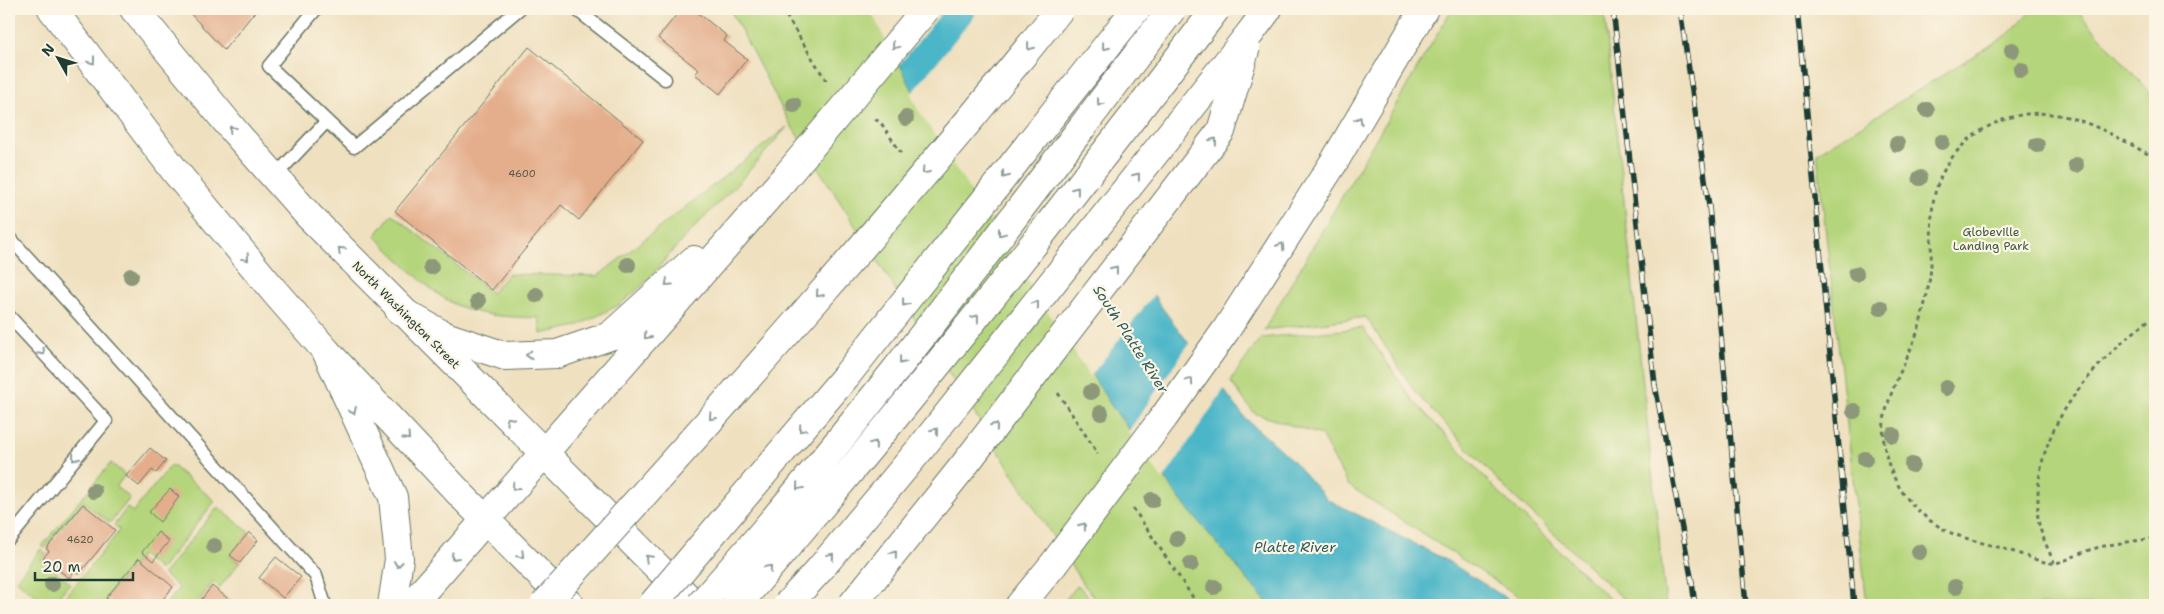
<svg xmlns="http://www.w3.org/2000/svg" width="2164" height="614" viewBox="0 0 2164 614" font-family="'Shantell Sans',sans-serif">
  <rect width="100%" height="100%" fill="#fcf5e5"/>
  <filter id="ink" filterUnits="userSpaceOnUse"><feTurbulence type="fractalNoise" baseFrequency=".02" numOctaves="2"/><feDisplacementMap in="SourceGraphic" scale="10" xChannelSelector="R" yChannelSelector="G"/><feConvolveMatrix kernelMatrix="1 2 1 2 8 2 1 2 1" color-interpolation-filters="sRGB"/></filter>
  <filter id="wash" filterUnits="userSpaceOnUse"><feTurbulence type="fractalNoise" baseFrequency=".0096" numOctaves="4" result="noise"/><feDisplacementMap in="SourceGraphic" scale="20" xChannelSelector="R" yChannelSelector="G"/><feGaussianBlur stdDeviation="1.12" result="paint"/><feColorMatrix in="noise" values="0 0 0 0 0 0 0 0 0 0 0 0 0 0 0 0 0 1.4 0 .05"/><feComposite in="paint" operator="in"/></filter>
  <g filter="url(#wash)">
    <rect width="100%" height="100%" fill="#efe0bf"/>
    <!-- green -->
    <path fill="#b5d57c" stroke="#6a8958" d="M730,9H873L1111,405L1183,503L1269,605H1101L1083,584L789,122Z
      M1452,9H1604L1666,605H1630L1507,490L1416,393L1366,317L1264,330Z
      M2033,9H2076L2155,99V605H1867L1817,153L2007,35Z
      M787,127L742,179L684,238L643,285L619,305L577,326L541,334L539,318C512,317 482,317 456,305C430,293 396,256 375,236L392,214L492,293L508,274L598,276Z
      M1363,328L1412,399L1498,492L1616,605H1532L1348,485L1321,435L1254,413L1230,381L1261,338Z
      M111,463L125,475L116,487L130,498L110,523L83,502L45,548L42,546Z
      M171,465L215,501L160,570L141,555L105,599L112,605H59L120,530L114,525L127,508L133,512Z
      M218,507L249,532L230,556L239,563L220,587L213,582L195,605H165L179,588L163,574Z
      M41,549L46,553L41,559L70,583L52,605H48L16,580Z
      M1078,585L1096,605H1061Z"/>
    <!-- water -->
    <path fill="#4bb6c8" stroke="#357a7e" d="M873,9H971L1160,305L1245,418L1291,459L1327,499L1446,560L1517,605H1269L1183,503L1111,405L920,106Z"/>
    <!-- pier -->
    <path fill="#efe0bf" d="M870,9H945L898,66Z
      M976,14L1155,293L1090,377L917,108L911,94Z
      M1190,342L1225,388L1163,480L1128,432Z"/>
    <g id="blocks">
      <!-- building -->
      <path fill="#e4ae8c" d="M186,9H257L224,50Z
        M681,9H693L727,36L724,41L747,59L720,94L695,74L699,70L658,38Z
        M529,47L643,140L579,220L561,205L492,290L395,211Z
        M150,448L166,461L156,473L152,470L139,486L126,476Z
        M170,489L179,497L160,522L149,512Z
        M83,504L115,530L79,574L75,571L69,578L43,558L49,551L46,549Z
        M158,532L169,541L153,561L142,552Z
        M249,532L258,540L240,563L230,555Z
        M276,557L301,577L283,598L259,578Z
        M139,558L173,587L158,605H115L106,598Z
        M212,586L236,605H197Z"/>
    </g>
  </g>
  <g filter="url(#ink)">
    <use href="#blocks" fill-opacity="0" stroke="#687665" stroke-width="1"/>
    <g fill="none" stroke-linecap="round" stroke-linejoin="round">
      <!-- lane casing -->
      <g stroke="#687665" stroke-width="15">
        <path id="lane" d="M316,9L269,66L354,147L519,9
          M576,9L665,79
          M274,177L327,121
          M9,237L316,576L325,605
          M9,316L106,421L10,538L9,537"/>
      </g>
      <!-- secondary casing -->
      <g stroke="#687665" stroke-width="30">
        <path id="secondary" d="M52,9L175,171L274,291L326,351L463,497L570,605
          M134,9L235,132L309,216L695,605"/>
      </g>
      <!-- highway casing -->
      <g stroke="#687665" stroke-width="30">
        <path id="highway" d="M1251,32L1268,9
          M1334,162L1424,9
          M399,310L445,336L505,356L557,354L610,336L694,260
          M326,351L393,497L399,559L392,605
          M411,605L783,180
          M1020,605L1053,565"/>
      </g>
      <!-- path -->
      <path stroke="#687665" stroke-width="3" stroke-dasharray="4 4" stroke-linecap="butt" d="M782,9L827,82
        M875,119L881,123L901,153
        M2155,158C2096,125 2041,90 1976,134C1955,149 1940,171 1934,197C1930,219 1932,242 1931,265C1930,282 1926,299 1922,316C1914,351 1889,386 1884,421C1879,467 1906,509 1945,530C1965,540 1990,544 2011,551C2021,554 2047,565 2056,563C2070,560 2082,551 2096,548C2115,543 2136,541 2155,538
        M1058,393L1098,454
        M1133,508L1198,605
        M2054,563C2049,551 2042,537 2039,524C2037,517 2038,509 2038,501C2036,423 2097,360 2155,315"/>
      <!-- lane -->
      <use href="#lane" stroke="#fff" stroke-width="12"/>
      <!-- secondary -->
      <use href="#secondary" stroke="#fff" stroke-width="28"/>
      <!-- highway -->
      <use href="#highway" stroke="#fff" stroke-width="28"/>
      <!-- rail casing -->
      <g stroke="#1f3d34" stroke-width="5.5">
        <path id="rail" d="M1613,9L1655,385L1692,582L1695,605
          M1680,9L1709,206L1746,605
          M1797,9L1854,605"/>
      </g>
      <!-- rail -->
      <use href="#rail" stroke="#fcf5e5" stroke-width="4" stroke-dasharray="11" stroke-linecap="butt"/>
      <!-- highway-bridge casing -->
      <g stroke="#687665" stroke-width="30" stroke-linecap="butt">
        <path id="highway-bridge" d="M783,180L926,9
          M1053,565L1164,417L1226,330L1334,162
          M544,605C720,410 896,214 1060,9
          M652,605L846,376L1136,9
          M700,605C868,416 1018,210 1172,9
          M737,605C904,412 1061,211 1216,9
          M787,605L820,569L921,448L1251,32
          M852,605L962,468L1221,131L1246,47"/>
      </g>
      <!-- highway-bridge -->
      <use href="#highway-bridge" stroke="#fff" stroke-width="28"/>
    </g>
    <!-- trees -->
    <g fill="#8d977a">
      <circle cx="2012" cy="50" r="8"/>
      <circle cx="2021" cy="70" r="8"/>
      <circle cx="794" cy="105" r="8"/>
      <circle cx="1927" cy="110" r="8"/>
      <circle cx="906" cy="118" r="8"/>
      <circle cx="1942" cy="142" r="8"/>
      <circle cx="1897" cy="144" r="8"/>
      <circle cx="2037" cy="145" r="8"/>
      <circle cx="2076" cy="165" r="8"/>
      <circle cx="1920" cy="178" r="8"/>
      <circle cx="628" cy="265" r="8"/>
      <circle cx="431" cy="267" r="8"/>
      <circle cx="1856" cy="274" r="8"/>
      <circle cx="131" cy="276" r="8"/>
      <circle cx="536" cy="295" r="8"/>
      <circle cx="478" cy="301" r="8"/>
      <circle cx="1881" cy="308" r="8"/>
      <circle cx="1946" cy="388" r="8"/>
      <circle cx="1091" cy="392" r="8"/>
      <circle cx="1854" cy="411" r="8"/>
      <circle cx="1101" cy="413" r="8"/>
      <circle cx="1893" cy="435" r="8"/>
      <circle cx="1865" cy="459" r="8"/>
      <circle cx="1912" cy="465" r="8"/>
      <circle cx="94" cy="491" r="8"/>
      <circle cx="1152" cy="500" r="8"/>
      <circle cx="1177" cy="539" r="8"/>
      <circle cx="214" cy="546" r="8"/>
      <circle cx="1919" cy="552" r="8"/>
      <circle cx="1191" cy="564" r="8"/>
      <circle cx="52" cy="584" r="8"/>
      <circle cx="1214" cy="587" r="8"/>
      <circle cx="1955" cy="587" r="8"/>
    </g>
    <!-- one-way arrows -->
    <defs><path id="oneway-chevron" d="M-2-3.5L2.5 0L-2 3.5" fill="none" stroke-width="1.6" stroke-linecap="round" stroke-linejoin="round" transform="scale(1.25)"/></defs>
    <g stroke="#8f9e9a">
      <use href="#oneway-chevron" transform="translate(895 46) rotate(130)"/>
      <use href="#oneway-chevron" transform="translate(1030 47) rotate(129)"/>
      <use href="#oneway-chevron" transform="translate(1105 47) rotate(128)"/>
      <use href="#oneway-chevron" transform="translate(92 61) rotate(53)"/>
      <use href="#oneway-chevron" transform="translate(1100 103) rotate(127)"/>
      <use href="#oneway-chevron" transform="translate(1359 120) rotate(-60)"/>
      <use href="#oneway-chevron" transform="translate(232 129) rotate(-130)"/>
      <use href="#oneway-chevron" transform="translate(1214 141) rotate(-52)"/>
      <use href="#oneway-chevron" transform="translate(925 171) rotate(131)"/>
      <use href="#oneway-chevron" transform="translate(1005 175) rotate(128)"/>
      <use href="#oneway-chevron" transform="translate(1137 176) rotate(-52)"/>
      <use href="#oneway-chevron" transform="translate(1076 190) rotate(-52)"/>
      <use href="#oneway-chevron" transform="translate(1001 233) rotate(127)"/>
      <use href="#oneway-chevron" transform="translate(1281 246) rotate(-58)"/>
      <use href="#oneway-chevron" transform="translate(341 250) rotate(-134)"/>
      <use href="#oneway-chevron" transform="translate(246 258) rotate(50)"/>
      <use href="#oneway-chevron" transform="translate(1115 269) rotate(-52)"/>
      <use href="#oneway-chevron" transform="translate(668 283) rotate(138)"/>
      <use href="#oneway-chevron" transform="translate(819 294) rotate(131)"/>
      <use href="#oneway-chevron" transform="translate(905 303) rotate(128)"/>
      <use href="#oneway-chevron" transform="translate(1036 304) rotate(-52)"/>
      <use href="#oneway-chevron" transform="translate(976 318) rotate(-51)"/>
      <use href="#oneway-chevron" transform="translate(647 336) rotate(131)"/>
      <use href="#oneway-chevron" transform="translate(42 352) rotate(47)"/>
      <use href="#oneway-chevron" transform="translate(529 355) rotate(177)"/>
      <use href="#oneway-chevron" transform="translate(902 361) rotate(129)"/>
      <use href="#oneway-chevron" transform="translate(1190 381) rotate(-55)"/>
      <use href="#oneway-chevron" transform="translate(353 411) rotate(65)"/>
      <use href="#oneway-chevron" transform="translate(712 417) rotate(131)"/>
      <use href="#oneway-chevron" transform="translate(509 420) rotate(-135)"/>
      <use href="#oneway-chevron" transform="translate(995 426) rotate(-52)"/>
      <use href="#oneway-chevron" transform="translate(802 429) rotate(130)"/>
      <use href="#oneway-chevron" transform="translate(935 431) rotate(-52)"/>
      <use href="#oneway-chevron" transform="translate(407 437) rotate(47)"/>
      <use href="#oneway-chevron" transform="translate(874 444) rotate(-51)"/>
      <use href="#oneway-chevron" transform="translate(75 458) rotate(129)"/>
      <use href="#oneway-chevron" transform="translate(515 487) rotate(131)"/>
      <use href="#oneway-chevron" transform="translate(799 487) rotate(130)"/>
      <use href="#oneway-chevron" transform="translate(1083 526) rotate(-52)"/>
      <use href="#oneway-chevron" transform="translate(894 554) rotate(-51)"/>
      <use href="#oneway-chevron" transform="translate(521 555) rotate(45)"/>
      <use href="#oneway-chevron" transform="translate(831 556) rotate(-50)"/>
      <use href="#oneway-chevron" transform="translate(454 557) rotate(132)"/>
      <use href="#oneway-chevron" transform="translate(648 558) rotate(-135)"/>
      <use href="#oneway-chevron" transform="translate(398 564) rotate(96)"/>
      <use href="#oneway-chevron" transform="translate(769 568) rotate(-49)"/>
    </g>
  </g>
  <g text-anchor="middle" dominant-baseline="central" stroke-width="4.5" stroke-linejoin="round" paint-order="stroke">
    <!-- number labels -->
    <g font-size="10" fill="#50594a">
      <text x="522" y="173">4600</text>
      <text x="80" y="539">4620</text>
    </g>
    <!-- park labels -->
    <g font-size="12" fill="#3d5b42" stroke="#fcf5e5">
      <text x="1991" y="232">Globeville<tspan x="1991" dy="14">Landing Park</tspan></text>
    </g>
    <!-- street labels -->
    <g font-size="12" fill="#1f3d34" stroke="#fcf5e5">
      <text transform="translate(406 315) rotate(45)">North Washington Street</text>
    </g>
    <!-- water labels -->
    <g font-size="14" font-style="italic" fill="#2a5b59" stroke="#fcf5e5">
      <text transform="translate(1131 339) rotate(57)">South Platte River</text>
      <text x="1295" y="547">Platte River</text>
    </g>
  </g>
  <!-- margin -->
  <rect width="2164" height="614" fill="none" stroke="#fcf5e5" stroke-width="30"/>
  <!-- north arrow -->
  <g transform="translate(58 58) rotate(309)" stroke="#fcf5e5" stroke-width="4" paint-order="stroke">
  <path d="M0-4L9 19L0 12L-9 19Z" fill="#1f3d34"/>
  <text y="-8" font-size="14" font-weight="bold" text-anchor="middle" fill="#1f3d34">N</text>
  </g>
  <!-- scale -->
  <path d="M35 572v8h98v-8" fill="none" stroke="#1f3d34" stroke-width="2.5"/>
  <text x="42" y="572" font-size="15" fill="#1f3d34" stroke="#fcf5e5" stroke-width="4" paint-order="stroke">20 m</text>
</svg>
